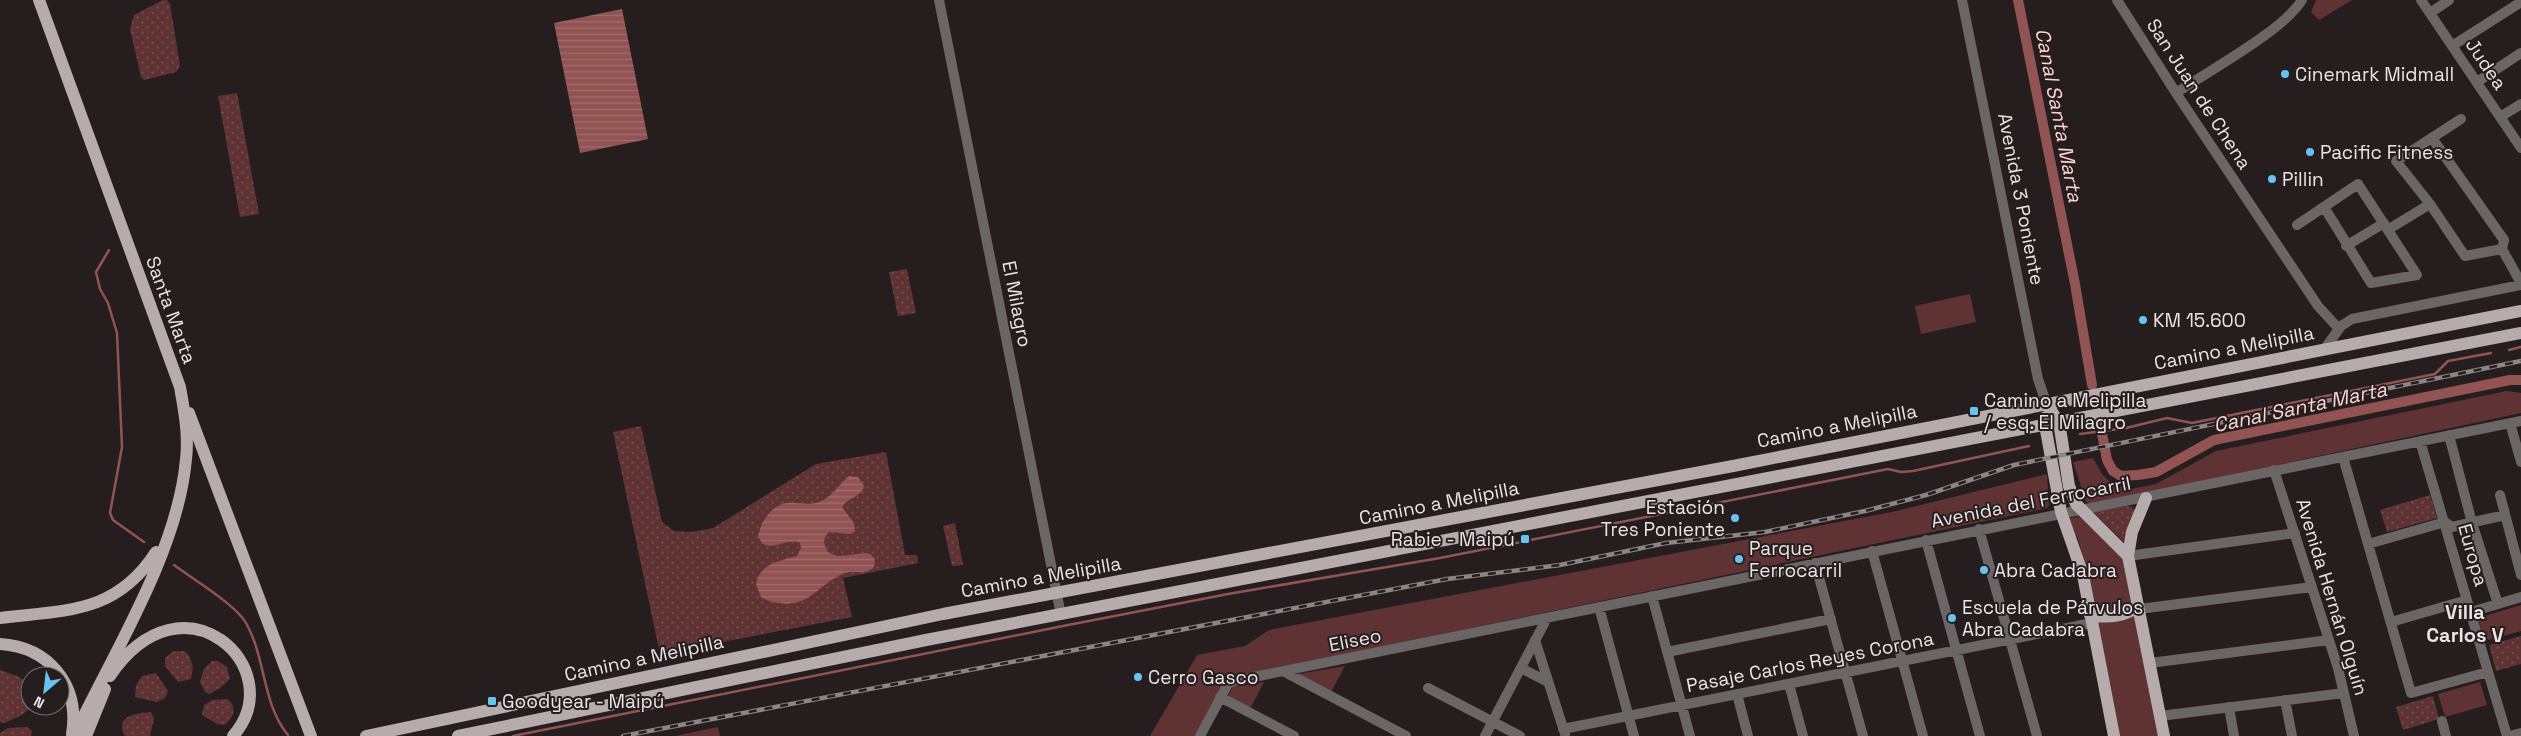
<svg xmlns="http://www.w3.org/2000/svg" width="2521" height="736" viewBox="0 0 2521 736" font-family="'Space Grotesk',sans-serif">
  <defs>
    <pattern id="grass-dots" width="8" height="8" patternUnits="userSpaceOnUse" patternTransform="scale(1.25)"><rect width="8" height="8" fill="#5f3333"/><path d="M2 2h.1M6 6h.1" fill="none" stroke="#765050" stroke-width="1.8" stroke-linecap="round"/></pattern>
    <pattern id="water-rules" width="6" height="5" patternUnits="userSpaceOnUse" patternTransform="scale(1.25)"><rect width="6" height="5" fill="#915453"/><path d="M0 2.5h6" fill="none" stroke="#a16c6c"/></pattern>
  </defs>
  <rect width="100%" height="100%" fill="#261e1e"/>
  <!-- grass -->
  <path fill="url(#grass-dots)" d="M163,0H167L170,4L180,66L176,72L144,80L141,77L130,29L134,15Z
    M237,93L259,214L240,217L218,96Z
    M907,269L916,313L898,316L889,272Z
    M641,426L662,522L674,531L691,532L713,528L816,464L886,452L905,555H917L918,563L843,578L852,617L660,654L613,432Z
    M2430,495L2437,518L2387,532L2380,510Z
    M2127,506L2132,507L2135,511L2125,543L2093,512Z
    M955,523L963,565L952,566L943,526Z
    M2521,636V664L2496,671L2489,645Z
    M174,651H184L189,655L193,667L191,679L178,682L165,666V658Z
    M212,661H218L227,667L230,679L220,688L209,694L205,692L200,682L204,669Z
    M0,670L17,676L30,684V706H33L20,716L4,723L0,722Z
    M156,673L168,691L165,698L157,702L135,697L136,685L142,676Z
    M2433,696L2439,719L2403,730L2396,707Z
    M227,699C238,706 234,718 224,725L217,724L202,715L204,705L213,700Z
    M151,712L154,718L150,736H125C114,716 136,713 151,712Z
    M27,727L32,731L31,736H0V733L8,728Z"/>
  <!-- park -->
  <path fill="#5f3333" d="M2316,0H2352L2319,20L2311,12Z
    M1970,294L1976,322L1921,334L1915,306Z
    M2507,391L2521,393V413L2094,504L2086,502L2073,462L2093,458L2102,474L2112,484L2131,489L2156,484L2216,451Z
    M2047,474L2049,505L2047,508L1231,678L1197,736H1150L1197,655L1245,646L1269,630L1892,512Z
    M2081,516L2122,554L2159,736H2119L2088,576L2078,539L2067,519Z
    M2521,605V631L2485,641L2478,618Z
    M1345,666L1331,692L1298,674Z
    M1264,682L1250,709L1227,698L1233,687Z
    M2480,682L2487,705L2445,717L2438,694Z
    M718,727L720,736H675Z"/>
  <!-- water -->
  <path fill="url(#water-rules)" d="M622,9L648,139L580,153L554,23Z
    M849,476L858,477L864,486C862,497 848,497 842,507L854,523L855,531L850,534L829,532C825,536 823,540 825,546C830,564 857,551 870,554L875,559L874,567C865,576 856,569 845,573C820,582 810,608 780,603C774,602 767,601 761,597L756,584C760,563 780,561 797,556L801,548L800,543C787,537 776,550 763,544L758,537C760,523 772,504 787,503C798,502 808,506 819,502C831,498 839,484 849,476Z"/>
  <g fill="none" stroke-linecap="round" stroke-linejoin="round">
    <!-- stream -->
    <path stroke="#915453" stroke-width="2.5" d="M109,250L96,272L100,289L108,303L117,333L122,447L110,513L113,520L144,542
      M2509,350L2521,347
      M2080,434L2126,428L2167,418L2192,423L2435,374L2448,361L2491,353
      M174,565C193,579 236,605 246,623C266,658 262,704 288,735
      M513,736L1063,626L1228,594L1440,558L1888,469L1901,472L1913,471L2029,446"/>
    <!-- canal -->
    <path stroke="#915453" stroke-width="10" d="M2018,0L2075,284L2092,385
      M2100,423L2107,460L2113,471L2121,476L2138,475L2156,472L2214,440L2510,380H2521"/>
    <!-- minor -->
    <path stroke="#6a6665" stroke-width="10" d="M939,0L1061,615
      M1962,0L2038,379L2047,405
      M2117,0L2176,93L2318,306L2339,329
      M2421,0L2521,148
      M2430,13L2449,0
      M2452,46L2521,2
      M2477,82L2521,53
      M2176,93C2208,71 2283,31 2302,0
      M2500,117L2521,104
      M2461,119L2396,161L2430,204L2465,256L2502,249
      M2432,138L2504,240L2502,249
      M2297,225L2358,184L2417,275L2371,283L2324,207
      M2389,229L2430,204
      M2346,246L2384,223
      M2502,249L2521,283
      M2324,350L2341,326L2352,319L2521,285
      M2510,423L2521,462
      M2449,435L2472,523L2498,604
      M2420,441L2507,736
      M2343,457L2411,693L2488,672
      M2274,470L2338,668L2354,736
      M2500,495L2521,575
      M1979,529L2037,736
      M1926,540L1980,736
      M2368,544L2445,522L2452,527L2505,515
      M1872,551L1923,736
      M2128,556L2295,533
      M1815,563L1863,736
      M1652,596L1690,736
      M1599,607L1634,736
      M2139,609L2312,587
      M2471,612L2521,597
      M2391,622L2467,600
      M1535,640L1565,734
      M1667,652L1831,619
      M2150,663L2329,640
      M1521,668L1548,682
      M1283,671L1406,736
      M1789,684L1803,736
      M1428,688L1520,736
      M1737,694L1748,736
      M1220,697L1294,736
      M2285,700L2292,736
      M2229,707L2234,736
      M2160,716L2344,693
      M2442,721L2446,736
      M1563,729L2092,623
      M1200,736L1228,684L1234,681L2521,421
      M1485,736L1547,618
      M2510,736L2521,733"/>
    <!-- major -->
    <path stroke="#b6acac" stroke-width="12" d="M39,0L180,387C184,410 189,435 186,459C178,551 114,652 74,736
      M2047,405L2059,422L2069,486L2076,504L2128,556L2164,736
      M189,413L311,736
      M2046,417L2045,425L2061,512L2083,575L2114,736
      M2128,556L2132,532L2146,498
      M2090,615C2107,618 2125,617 2138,606
      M0,618C66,610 116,614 156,552
      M0,644C49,647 80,685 72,734
      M110,676C183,567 292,669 233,736
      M86,736L105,689
      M366,736L943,614L1733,466L2521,311
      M458,736L926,640L2521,333"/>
    <!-- rail casing -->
    <g stroke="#8c8585" stroke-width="4.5">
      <path id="rail" d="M623,736L1447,579L1560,565L1666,543L1765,532L1865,511L1926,495L2014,465L2521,361"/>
    </g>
    <!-- rail -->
    <use href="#rail" stroke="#261e1e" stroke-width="2.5" stroke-dasharray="8" stroke-linecap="butt"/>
  </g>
  <!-- markers -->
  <g fill="#67c4f0" stroke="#261e1e" stroke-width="2">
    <circle cx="2285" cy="74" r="5"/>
    <circle cx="2310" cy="152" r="5"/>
    <circle cx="2272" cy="179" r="5"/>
    <circle cx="2143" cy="320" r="5"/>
    <rect x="1969" y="406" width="10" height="10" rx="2.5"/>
    <circle cx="1735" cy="518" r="5"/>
    <rect x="1520" y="534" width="10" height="10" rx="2.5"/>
    <circle cx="1739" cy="559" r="5"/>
    <circle cx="1984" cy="570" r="5"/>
    <circle cx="1952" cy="618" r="5"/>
    <circle cx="1138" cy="677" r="5"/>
    <rect x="487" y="696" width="10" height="10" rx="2.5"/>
  </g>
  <g text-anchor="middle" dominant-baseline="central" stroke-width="4" stroke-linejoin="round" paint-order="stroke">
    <!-- street labels -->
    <g font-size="19" fill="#eae4e4" stroke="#261e1e">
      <text transform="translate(2486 64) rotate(56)">Judea</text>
      <text transform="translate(2199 94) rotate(57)">San Juan de Chena</text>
      <text transform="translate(2021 199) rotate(79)">Avenida 3 Poniente</text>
      <text transform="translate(1017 304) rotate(79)">El Milagro</text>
      <text transform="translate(171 310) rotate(70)">Santa Marta</text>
      <text transform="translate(2234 348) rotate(-11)">Camino a Melipilla</text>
      <text transform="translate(1837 426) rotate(-11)">Camino a Melipilla</text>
      <text transform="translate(2031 502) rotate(-11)">Avenida del Ferrocarril</text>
      <text transform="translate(1439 503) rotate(-11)">Camino a Melipilla</text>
      <text transform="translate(2473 555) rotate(74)">Europa</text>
      <text transform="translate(1041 577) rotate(-10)">Camino a Melipilla</text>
      <text transform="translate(2332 597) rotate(73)">Avenida Hernán Olguín</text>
      <text transform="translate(1355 640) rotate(-11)">Eliseo</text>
      <text transform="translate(644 658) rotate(-12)">Camino a Melipilla</text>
      <text transform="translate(1810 662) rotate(-11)">Pasaje Carlos Reyes Corona</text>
    </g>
    <!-- poi labels -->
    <g font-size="19" fill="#eae4e4" stroke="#261e1e" text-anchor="start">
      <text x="2295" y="74">Cinemark Midmall</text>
      <text x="2320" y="152">Pacific Fitness</text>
      <text x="2282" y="179">Pillin</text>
      <text x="2153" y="320">KM 15.600</text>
      <text x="1984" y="400">Camino a Melipilla<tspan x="1984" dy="22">/ esq. El Milagro</tspan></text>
      <text x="1725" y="507" text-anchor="end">Estación<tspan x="1725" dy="22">Tres Poniente</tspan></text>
      <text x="1515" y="539" text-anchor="end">Rabie - Maipú</text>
      <text x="1749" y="548">Parque<tspan x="1749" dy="22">Ferrocarril</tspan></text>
      <text x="1994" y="570">Abra Cadabra</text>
      <text x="1962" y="607">Escuela de Párvulos<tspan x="1962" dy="22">Abra Cadabra</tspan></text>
      <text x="1148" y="677">Cerro Gasco</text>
      <text x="502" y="701">Goodyear - Maipú</text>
    </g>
    <!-- water labels -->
    <g font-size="20" font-style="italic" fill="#fdd5d3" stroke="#261e1e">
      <text transform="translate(2059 115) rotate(79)">Canal Santa Marta</text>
      <text transform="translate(2300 407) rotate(-12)">Canal Santa Marta</text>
    </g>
    <!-- neighbourhood labels -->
    <g font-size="20" font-weight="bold" fill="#eae4e4" stroke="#261e1e">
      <text x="2465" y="612">Villa<tspan x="2465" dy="23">Carlos V</tspan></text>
    </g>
  </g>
  <!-- north arrow -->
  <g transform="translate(45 691) rotate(208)"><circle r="24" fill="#261e1e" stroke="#746d6d"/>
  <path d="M0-4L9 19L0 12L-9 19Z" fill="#67c4f0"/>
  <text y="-8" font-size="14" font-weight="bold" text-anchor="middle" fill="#eae4e4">N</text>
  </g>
</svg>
